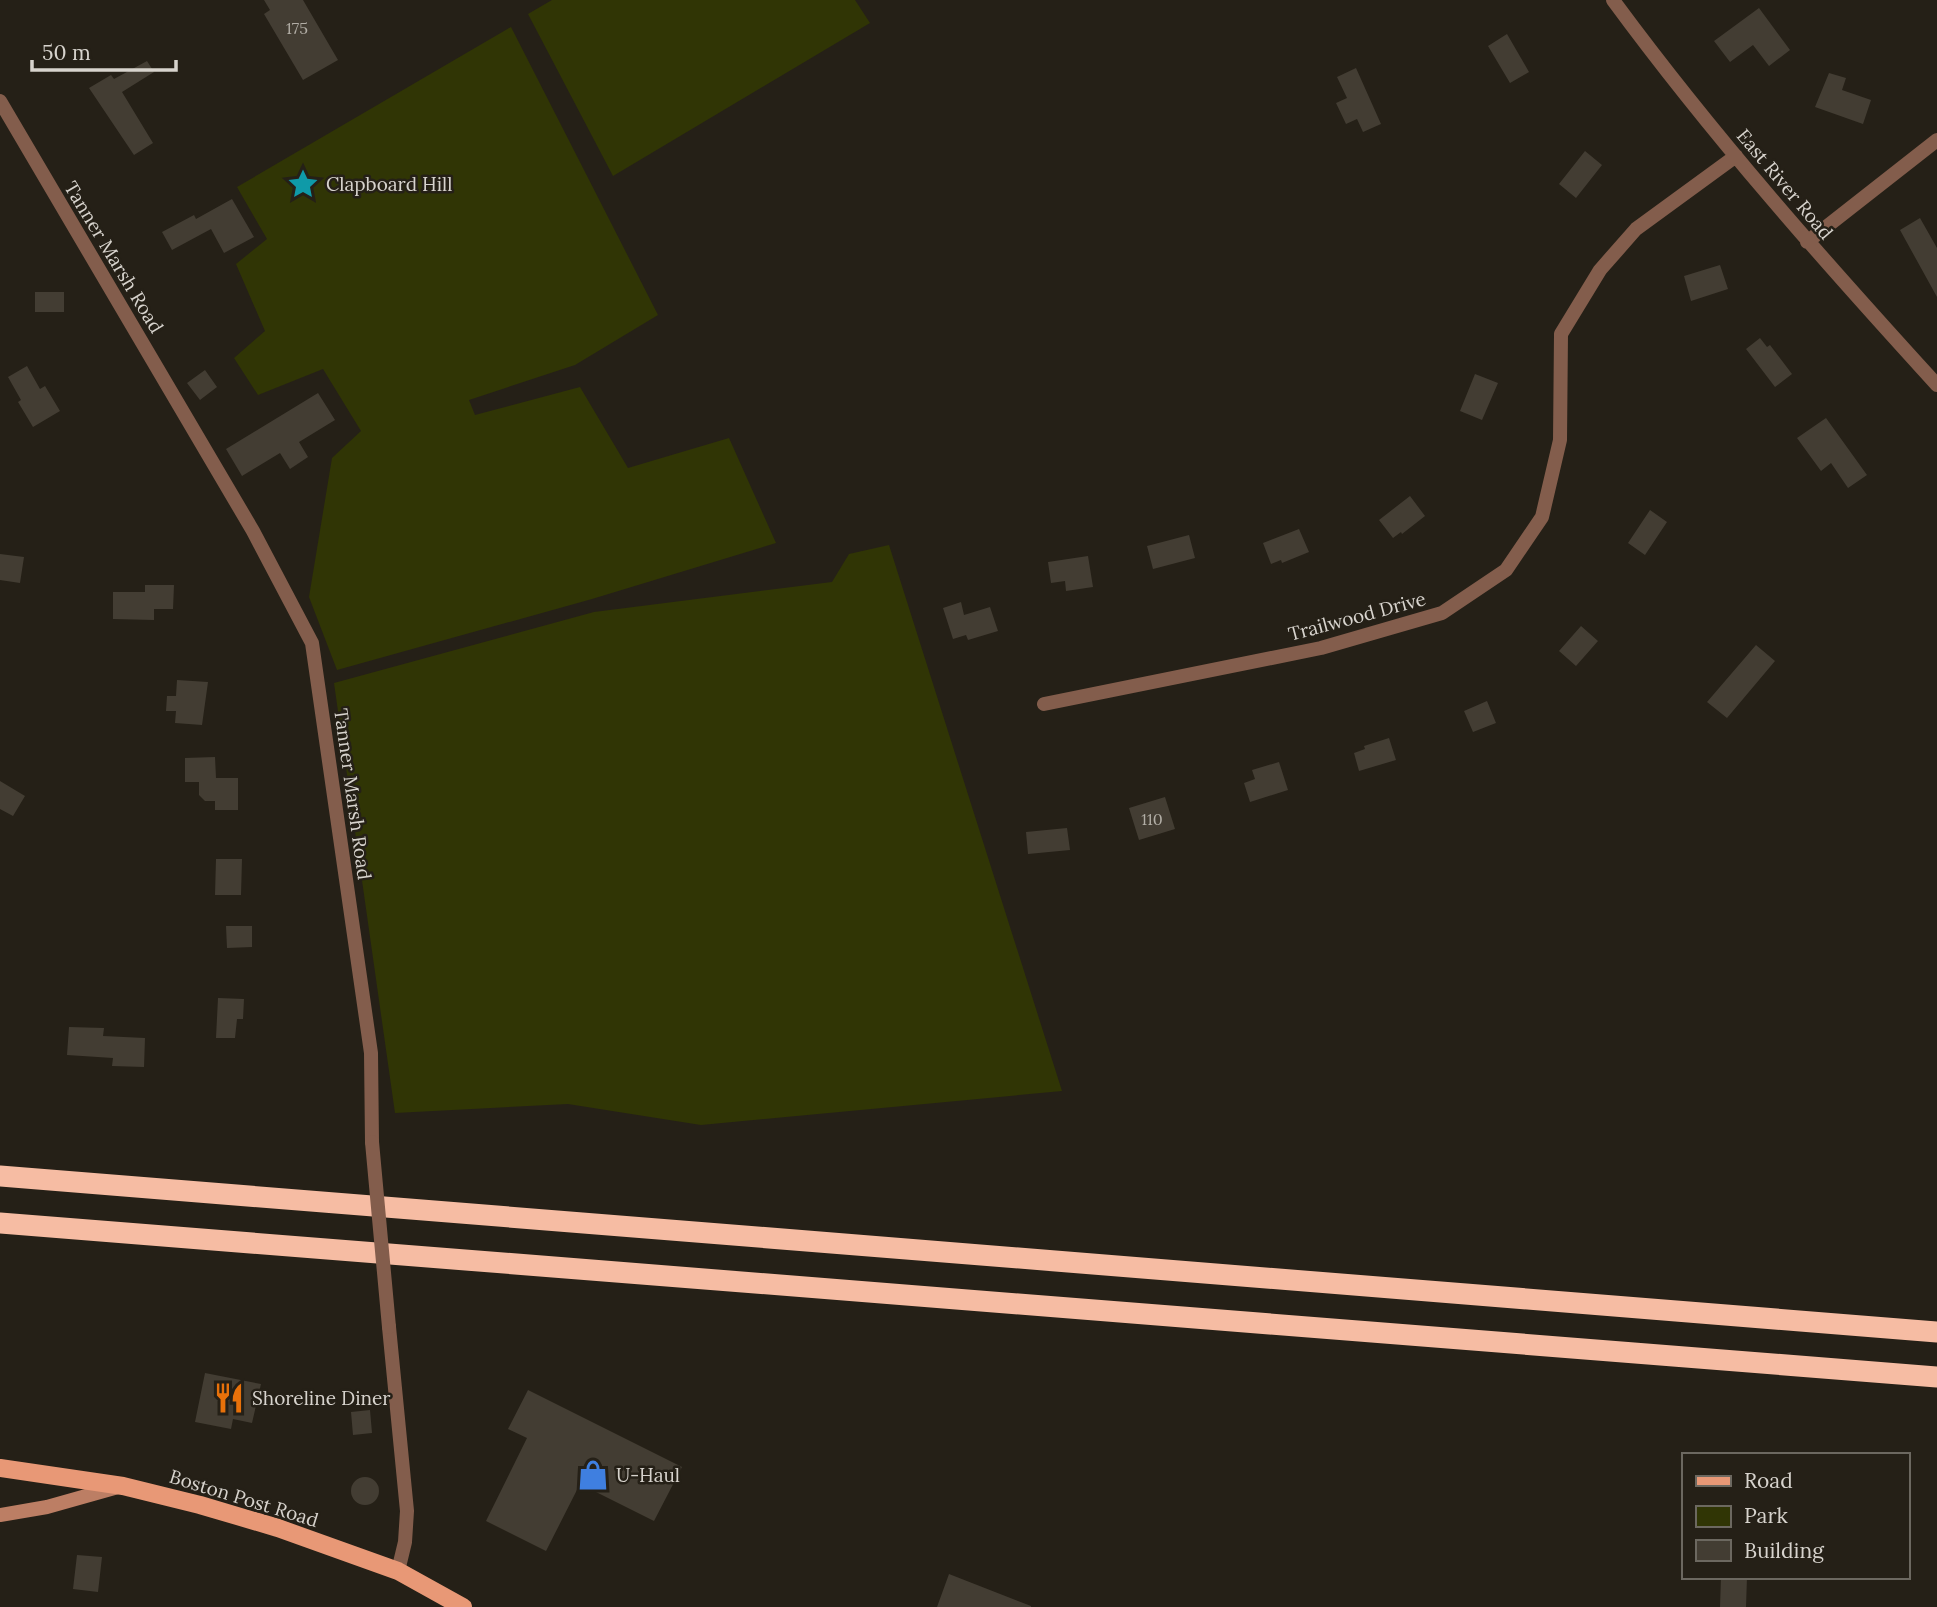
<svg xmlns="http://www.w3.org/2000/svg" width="1937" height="1607" viewBox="0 0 1937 1607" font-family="Lora,serif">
  <rect width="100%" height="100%" fill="#252017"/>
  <!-- green -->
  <path fill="#303505" d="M552,0H855L870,23L613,176L528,14Z
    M511,27L658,315L575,365L469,400L475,415L580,387L628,468L729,438L776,543L592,599L337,670L309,597L332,458L361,431L323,369L258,395L234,358L265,331L236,264L267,239L237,187Z
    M889,545L1062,1091L701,1125L568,1104L395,1113L334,683L594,612L832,582L849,554Z"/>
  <!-- building -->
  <path fill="#433d33" d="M264,0H303L338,60L303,80L264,14L270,10Z
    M1759,8L1790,50L1769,66L1753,45L1730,62L1714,41Z
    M1507,34L1529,72L1510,83L1488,46Z
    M147,61L154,72L122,92L153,143L134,155L89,88L111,75L114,79Z
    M1356,68L1381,124L1363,132L1357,119L1346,124L1336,103L1347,98L1337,77Z
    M1829,73L1846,78L1842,90L1871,100L1863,124L1815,107Z
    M1585,151L1602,165L1576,198L1559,184Z
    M232,199L254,237L224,253L211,229L172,250L162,232L194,215L196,219Z
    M1920,218L1937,248V297L1900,230Z
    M1720,265L1728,289L1691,301L1684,276Z
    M35,292H64V312H35Z
    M1760,338L1767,347L1770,345L1792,374L1775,387L1746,349Z
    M27,366L40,389L45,386L60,411L33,427L18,402L21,400L8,377Z
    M205,370L217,387L200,400L187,383Z
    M1475,374L1498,383L1482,420L1460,411Z
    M318,393L335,420L299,442L308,457L290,469L280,453L242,476L226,449Z
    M1826,418L1867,475L1848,488L1831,463L1821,471L1797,438Z
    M1410,496L1425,516L1402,534L1401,532L1393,538L1379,520Z
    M1650,510L1667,522L1645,555L1628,543Z
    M1299,529L1309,552L1282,563L1281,560L1271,564L1263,543Z
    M1189,535L1195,558L1153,569L1147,546Z
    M0,554L24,557L20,583L0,580Z
    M1088,556L1093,587L1066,591L1065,581L1051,583L1048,562Z
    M145,585H174L173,609H154V620L113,619V592H145Z
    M961,602L964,615L990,607L998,631L968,640L966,635L953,639L943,608Z
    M1581,626L1598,641L1576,666L1559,651Z
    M1756,645L1775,661L1727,718L1707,702Z
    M177,680L208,682L202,725L175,723L176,711H166L167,696H176Z
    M1487,701L1496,723L1473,732L1464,711Z
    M1389,738L1396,760L1359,771L1354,753L1365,749L1364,746Z
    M215,757L216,778H238V810H215V801H205L199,795V782H185V758Z
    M1279,762L1288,790L1250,802L1244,783L1255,779L1252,770Z
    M0,781L25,796L13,816L0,809Z
    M1165,797L1175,829L1139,840L1129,808Z
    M1067,828L1070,850L1028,854L1026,832Z
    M216,859H242L241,895H215Z
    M226,926H252V947L227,948Z
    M218,998L244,999L243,1019H237L235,1038H216Z
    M69,1027L104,1028L103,1036L145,1038L144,1067L112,1066L113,1058L67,1055Z
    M205,1373L261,1384L252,1423L233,1419L231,1429L195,1422Z
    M528,1390L682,1467L654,1521L580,1484L546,1551L486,1521L527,1438L508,1429Z
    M370,1410L372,1433L353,1435L351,1412Z
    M351 1491a14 14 0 1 1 28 0a14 14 0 1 1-28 0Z
    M77,1555L102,1557L98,1592L73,1589Z
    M949,1574L1031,1606V1607H937Z
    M1721,1577H1747L1746,1607H1720Z"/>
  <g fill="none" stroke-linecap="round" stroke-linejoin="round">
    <!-- minor -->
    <path stroke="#835d4c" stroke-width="14" d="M1613,0C1713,136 1824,261 1937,385
      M0,101L253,531L312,643L371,1053L372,1142
      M1807,242L1937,140
      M1044,704L1321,648L1442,613L1506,570L1542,517L1560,440L1561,334L1600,270L1636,229L1736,156
      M389,1327L407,1511L405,1542L398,1571"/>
    <!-- secondary -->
    <path stroke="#bc7e64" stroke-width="14" d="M0,1515L47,1507L118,1487"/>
    <!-- primary -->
    <path stroke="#e89876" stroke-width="18" d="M0,1468L123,1486L200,1505L278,1528L398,1571L463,1607"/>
    <!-- motorway -->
    <path stroke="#f6bca3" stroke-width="21" d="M0,1176L1937,1332
      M0,1223L1937,1377"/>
    <!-- minor-bridge -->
    <path stroke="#835d4c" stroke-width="14" d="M372,1142L389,1327"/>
  </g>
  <!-- icons -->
  <defs>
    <g id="sight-bare" transform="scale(2.415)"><path d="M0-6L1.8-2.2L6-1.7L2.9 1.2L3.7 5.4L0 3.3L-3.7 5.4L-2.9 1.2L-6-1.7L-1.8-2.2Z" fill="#0f9aa8" stroke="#252017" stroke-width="2.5" paint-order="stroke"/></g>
    <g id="restaurant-bare" transform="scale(2.415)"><path d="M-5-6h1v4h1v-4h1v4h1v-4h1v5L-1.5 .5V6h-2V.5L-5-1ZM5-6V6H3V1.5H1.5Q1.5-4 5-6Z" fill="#e8710a" stroke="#252017" stroke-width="2.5" paint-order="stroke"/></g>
    <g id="shop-bare" transform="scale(2.415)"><path d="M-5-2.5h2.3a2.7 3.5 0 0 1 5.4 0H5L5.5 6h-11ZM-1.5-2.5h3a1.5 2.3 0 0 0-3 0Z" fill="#3f7fe0" stroke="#252017" stroke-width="2.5" paint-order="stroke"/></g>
  </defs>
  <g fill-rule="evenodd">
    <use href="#sight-bare" x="303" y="184"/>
    <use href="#restaurant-bare" x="229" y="1398"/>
    <use href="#shop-bare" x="593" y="1475"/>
  </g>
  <g text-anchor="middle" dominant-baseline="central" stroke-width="5" stroke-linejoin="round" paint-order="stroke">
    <!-- number labels -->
    <g font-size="16" fill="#b2aea6">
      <text x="297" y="28">175</text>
      <text x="1152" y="819">110</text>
    </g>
    <!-- poi labels -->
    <g font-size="19" fill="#d7d3cd" stroke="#252017" text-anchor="start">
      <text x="326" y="184">Clapboard Hill</text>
      <text x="252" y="1398">Shoreline Diner</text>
      <text x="616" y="1475">U-Haul</text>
    </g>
    <!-- street labels -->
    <g font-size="19" fill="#d7d3cd" stroke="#252017">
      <text transform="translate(1785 184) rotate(50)">East River Road</text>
      <text transform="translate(114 257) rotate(59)">Tanner Marsh Road</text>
      <text transform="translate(1357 616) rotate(-15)">Trailwood Drive</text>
      <text transform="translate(353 794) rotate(82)">Tanner Marsh Road</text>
      <text transform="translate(244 1498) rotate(17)">Boston Post Road</text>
    </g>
  </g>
  <!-- legend -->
  <rect x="1682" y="1453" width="228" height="126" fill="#252017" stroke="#6c6860" stroke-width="2"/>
  <rect x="1696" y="1476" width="35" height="10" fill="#e89876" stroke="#6c6860" stroke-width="2"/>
  <text x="1744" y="1488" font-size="21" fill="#d7d3cd">Road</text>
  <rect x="1696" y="1506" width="35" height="21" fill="#303505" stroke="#6c6860" stroke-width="2"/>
  <text x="1744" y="1523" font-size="21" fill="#d7d3cd">Park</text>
  <rect x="1696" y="1540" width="35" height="21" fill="#433d33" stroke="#6c6860" stroke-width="2"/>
  <text x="1744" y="1558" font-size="21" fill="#d7d3cd">Building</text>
  <!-- scale -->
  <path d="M32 60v10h144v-10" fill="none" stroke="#d7d3cd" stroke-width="3.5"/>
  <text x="42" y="60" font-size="21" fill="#d7d3cd" stroke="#252017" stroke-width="5" paint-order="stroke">50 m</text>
</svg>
